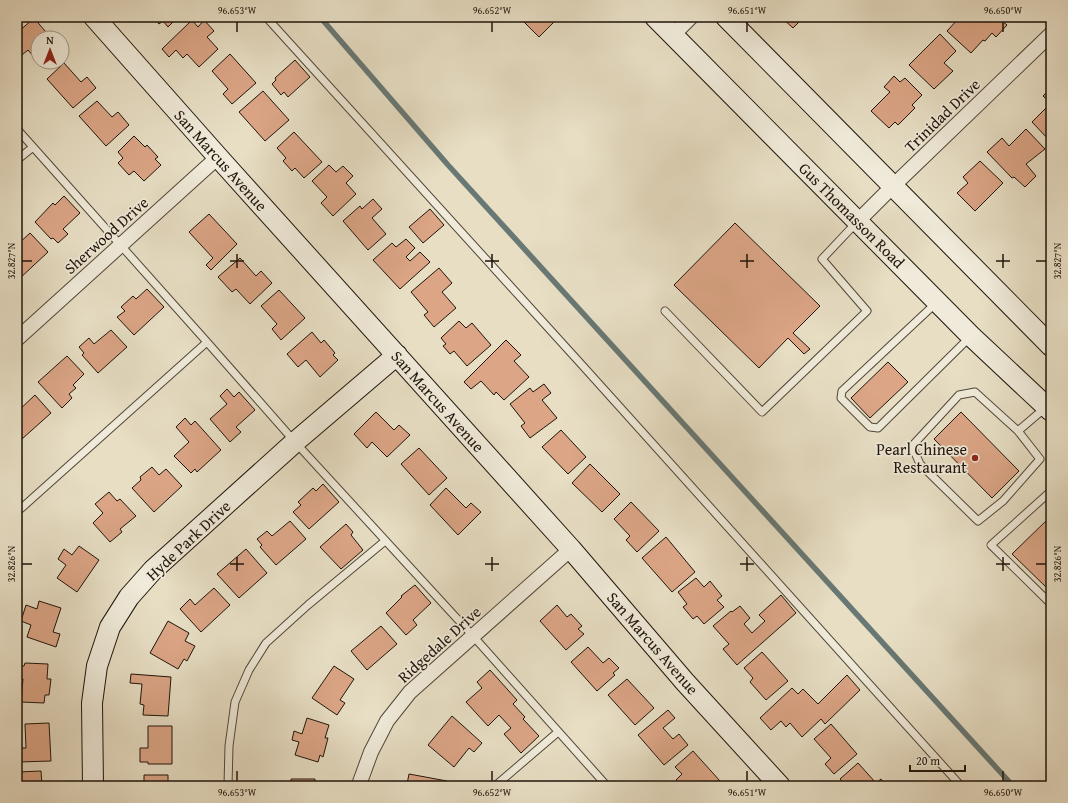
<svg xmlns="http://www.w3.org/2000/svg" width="1068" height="803" viewBox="0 0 1068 803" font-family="'Gentium Book Plus',serif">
  <rect width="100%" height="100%" fill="#e7dec4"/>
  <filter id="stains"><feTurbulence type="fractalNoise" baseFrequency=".005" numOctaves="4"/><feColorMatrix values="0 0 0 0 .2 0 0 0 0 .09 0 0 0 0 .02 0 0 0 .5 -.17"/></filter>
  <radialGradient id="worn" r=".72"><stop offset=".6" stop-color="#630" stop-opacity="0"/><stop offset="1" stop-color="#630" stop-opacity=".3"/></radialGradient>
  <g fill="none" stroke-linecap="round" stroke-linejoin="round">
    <!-- stream -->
    <path stroke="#687874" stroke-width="5.5" d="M320,17L448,165L1013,786"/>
  </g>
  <!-- building -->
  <path fill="#dba586" stroke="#1f140a" d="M153,17H178L168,27L163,21L159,24Z
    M519,17H557L558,18L539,37Z
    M781,17H804L793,28Z
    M958,17H1002L1000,19L1007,25L996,37L992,33L985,41L983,40L971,53L947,31L959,18Z
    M34,18L51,38H38V62L28,50L17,59V43L19,41L17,38V33Z
    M192,20L198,27L204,20L214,31L207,37L218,49L199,67L187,54L183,58L176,50L169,57L162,49Z
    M940,34L956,51L944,63L953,71L934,89L909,65Z
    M230,54L256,83L232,104L223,94L228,89L212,71Z
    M295,60L310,77L288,97L284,92L281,95L272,84L276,80L275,78Z
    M38,62H48L43,67Z
    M64,63L81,82L87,77L96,88L73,108L47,79Z
    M894,76L900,82L905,78L922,95L912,105L915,108L898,125L895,122L889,128L871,111L890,92L884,87Z
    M1051,88V140L1050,141L1032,122L1051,103L1043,96Z
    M263,91L289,120L265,141L239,112Z
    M97,101L112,117L118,112L129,125L106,146L79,116Z
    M1026,129L1045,149L1026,164L1036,176L1025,187L1014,177L1012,178L987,152L1002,138L1009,146Z
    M294,132L322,162L304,178L295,168L292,171L283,161L286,158L277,148Z
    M134,136L145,147L147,145L158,157L155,159L161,165L144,181L134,171L129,175L118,163L123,158L118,152Z
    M980,161L1003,183L975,211L957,193L968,183L963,177Z
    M329,165L336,172L343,166L353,176L346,183L356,194L333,216L321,203L327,197L312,181Z
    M64,196L80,213L63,229L68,234L58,243L53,238L51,239L35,222L53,203L55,205Z
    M373,199L382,209L372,218L386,234L368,250L343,221L360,206L362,209Z
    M430,209L444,225L423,243L409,227Z
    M209,214L237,244L211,270L206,265L213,258L189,232Z
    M735,223L820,306L793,333L810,349L804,354L788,338L759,368L674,285Z
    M30,233L48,252L18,280L17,279V245Z
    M406,239L415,248L406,257L410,261L420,252L430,262L400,289L373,260L392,243L396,247Z
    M240,258L256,276L261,271L272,283L250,304L236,289L232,292L218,277Z
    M439,268L452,283L442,292L456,308L434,327L424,315L428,312L411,292Z
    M147,289L164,307L134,335L117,317L125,311L121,307L133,296L136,299Z
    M279,290L305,318L281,340L272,329L277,324L261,306Z
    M459,321L466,328L472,323L491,345L467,366L454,351L450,354L443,346L446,344L441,338Z
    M111,330L127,347L98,373L82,355L84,353L79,347L89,338L94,344Z
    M312,332L321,343L324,340L335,353L333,355L338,360L320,377L306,360L298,367L287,354Z
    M506,340L521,355L514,361L529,377L504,400L496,392L494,395L481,381L471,389L464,382Z
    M67,356L84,374L73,385L76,388L69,394L72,398L62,408L38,382Z
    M888,362L908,382L870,418L851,398Z
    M544,384L551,393L542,400L557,418L530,438L521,426L525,423L510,404L530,388L533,392Z
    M227,389L234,397L239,392L255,410L236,427L241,432L230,442L210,419L227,404L220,396Z
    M35,395L51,413L22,439L17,433V412Z
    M376,412L394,430L399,425L410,435L387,457L372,442L367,448L354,434Z
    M961,412L1019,471L992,498L934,439Z
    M185,418L191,425L195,421L221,450L197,472L195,469L191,473L174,456L189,442L176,427Z
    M561,430L586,457L568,474L542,447Z
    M419,448L447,478L429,495L401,464Z
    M590,464L620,494L602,512L572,483Z
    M152,467L159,475L166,469L182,486L154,512L132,488L141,480L140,477Z
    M323,484L339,502L309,529L293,512L301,505L298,502L313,488L316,491Z
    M446,488L466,508L471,503L481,512L458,535L430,505Z
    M109,492L117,501L120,499L136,516L120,529L122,532L110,542L93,523L103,513L95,504Z
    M631,502L659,531L637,552L626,540L630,536L614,519Z
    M1048,519L1051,522V585L1048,589L1012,554Z
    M290,521L306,539L276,565L260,547L262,545L257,539L267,531L272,536Z
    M346,524L353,532L351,535L363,550L341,569L320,547Z
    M666,537L695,572L672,592L642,558Z
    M79,546L99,560L77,592L57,578L66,565L58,559L64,549L72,555Z
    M246,549L267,573L239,598L217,574Z
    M696,578L704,587L710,581L722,596L717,600L724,607L704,624L697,616L693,619L683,607L687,604L678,592Z
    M415,585L431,603L413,620L417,625L406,635L386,613L402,597L401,596Z
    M214,588L230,605L201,632L180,609L190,599L195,605Z
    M781,595L796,613L737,665L723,649L729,644L713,626L731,611L732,612L740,606L750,618L744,624L752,633L765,621L759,615Z
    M39,601L61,608L53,632L60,634L56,647L27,637L31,625L21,621L26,605L37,609Z
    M557,605L567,617L571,614L582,626L578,629L584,634L566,650L540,621Z
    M168,621L189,633L185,641L195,646L187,661L184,659L178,669L150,653Z
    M381,626L397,644L367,670L351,651Z
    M588,647L603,663L609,658L619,668L613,673L615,675L597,691L571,662Z
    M762,652L788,681L766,700L750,682L753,678L744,668Z
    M25,663L48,664L47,679H51L49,695H45L44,703L21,702L23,679L17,678V665L24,666Z
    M334,666L354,679L340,700L345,703L337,715L312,698Z
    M490,670L517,700L513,704L525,717L523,719L539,736L521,753L504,734L511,728L499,715L488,726L466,702L482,688L477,682Z
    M131,674L171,677L168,716L143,715L144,705L140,704L142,684L130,683Z
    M847,675L860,690L825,724L821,719L802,737L790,723L786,727L781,721L771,730L760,718L792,688L798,694L803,689L818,704Z
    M627,679L654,708L635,725L608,695Z
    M668,710L675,718L663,728L673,739L679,734L688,745L664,765L638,735Z
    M452,716L482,743L474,752L469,748L454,767L428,745Z
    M307,718L329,725L325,738H328L323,757L320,755L318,762L295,755L299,742L292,740L294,731L302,734Z
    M49,723L51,761L18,762V748H26L25,724Z
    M831,724L857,754L834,774L825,764L831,758L814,739Z
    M148,726H172V764H148V762H140V748H148Z
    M693,751L720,781L715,786H682L676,780L682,774L675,767Z
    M858,763L876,783L881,779L887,786H846L840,779Z
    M41,771L42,786H17V782H18V772Z
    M409,774L447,781L446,784L458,786H415L407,784Z
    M144,775H168V782H176V786H144Z
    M291,779H315V786H291Z"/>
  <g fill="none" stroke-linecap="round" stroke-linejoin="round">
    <!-- lane casing -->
    <g stroke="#514638" stroke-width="9">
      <path id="lane" d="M266,17L582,365L961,786
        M17,129L207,342L295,442L473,636L607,786
        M17,160L33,147
        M936,303L842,391L841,398L870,427L878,428L970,337
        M665,311L762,412L867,311L822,259L856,223
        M1018,431L1040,459L1003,501L978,521L920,464L912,446L959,395L975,392L1018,431L1045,408
        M1051,491L991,545L1048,601L1051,597
        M17,512L207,342
        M228,786L229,746L235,702L249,670L266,643L308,605L385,541
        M495,786L558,732"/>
    </g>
    <!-- street casing -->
    <g stroke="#514638" stroke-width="16">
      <path id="street" d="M673,35L691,17
        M858,221L893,186L1051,34
        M17,339L218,157
        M360,786V782L371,752L387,721L410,692L571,549"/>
    </g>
    <!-- secondary casing -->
    <g stroke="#1f140a" stroke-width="22">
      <path id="secondary" d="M94,17L218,157L571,549L685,682L780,786
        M655,17L971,336L1051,411
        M726,17L1051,346
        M93,786L92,703L97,666L110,627L129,597L153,570L295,442L397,355"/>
    </g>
    <!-- lane -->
    <use href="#lane" stroke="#efead9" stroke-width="7"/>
    <!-- street -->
    <use href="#street" stroke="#efead9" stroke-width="14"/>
    <!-- secondary -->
    <use href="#secondary" stroke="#efead9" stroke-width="20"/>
  </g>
  <!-- ticks -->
  <path fill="none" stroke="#1f140a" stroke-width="1.5" d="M237,22V32M492,22V32M747,22V32M1003,22V32M237,254V268M492,254V268M747,254V268M1003,254V268M22,261H32M230,261H244M485,261H499M740,261H754M996,261H1010M1036,261H1046M237,557V571M492,557V571M747,557V571M1003,557V571M22,564H32M230,564H244M485,564H499M740,564H754M996,564H1010M1036,564H1046M237,771V781M492,771V781M747,771V781M1003,771V781"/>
  <!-- markers -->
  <circle fill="#8f2418" stroke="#efead9" stroke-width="1.5" cx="975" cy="458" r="4"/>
  <g text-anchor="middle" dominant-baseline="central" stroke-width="3.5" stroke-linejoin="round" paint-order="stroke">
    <!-- street labels -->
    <g font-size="16" fill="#1f140a" stroke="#efead9">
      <text transform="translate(942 115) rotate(-44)">Trinidad Drive</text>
      <text transform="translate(221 160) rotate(48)">San Marcus Avenue</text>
      <text transform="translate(852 215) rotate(45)">Gus Thomasson Road</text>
      <text transform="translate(106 235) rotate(-42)">Sherwood Drive</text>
      <text transform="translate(438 401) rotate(48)">San Marcus Avenue</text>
      <text transform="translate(188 540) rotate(-43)">Hyde Park Drive</text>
      <text transform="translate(653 643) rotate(49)">San Marcus Avenue</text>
      <text transform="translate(439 644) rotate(-42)">Ridgedale Drive</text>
    </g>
    <!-- poi labels -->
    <g font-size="16" fill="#1f140a" stroke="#efead9" text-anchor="end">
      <text x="967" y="449">Pearl Chinese<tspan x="967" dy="18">Restaurant</tspan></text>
    </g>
  </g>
  <!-- margin -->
  <rect width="1068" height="803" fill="none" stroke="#e7dec4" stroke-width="44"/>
  <!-- north arrow -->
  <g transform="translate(50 50)"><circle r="19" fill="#efead9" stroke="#9c9486"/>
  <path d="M0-3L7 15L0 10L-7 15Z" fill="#8f2418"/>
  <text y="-6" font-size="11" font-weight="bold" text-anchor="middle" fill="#1f140a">N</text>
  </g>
  <!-- scale -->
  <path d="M910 765v6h55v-6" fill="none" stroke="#1f140a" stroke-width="2"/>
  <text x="916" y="765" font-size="12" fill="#1f140a" stroke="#efead9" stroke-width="3" paint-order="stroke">20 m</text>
  <rect x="22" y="22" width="1024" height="759" fill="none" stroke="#1f140a" stroke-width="1.5"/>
  <g font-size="10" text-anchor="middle" fill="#1f140a">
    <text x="237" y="14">96.653°W</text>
    <text x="492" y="14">96.652°W</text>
    <text x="747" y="14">96.651°W</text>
    <text x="1003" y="14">96.650°W</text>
    <text transform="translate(11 261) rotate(-90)" y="4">32.827°N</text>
    <text transform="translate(1057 261) rotate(-90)" y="4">32.827°N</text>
    <text transform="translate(11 564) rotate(-90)" y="4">32.826°N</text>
    <text transform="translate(1057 564) rotate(-90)" y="4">32.826°N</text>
    <text x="237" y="796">96.653°W</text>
    <text x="492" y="796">96.652°W</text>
    <text x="747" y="796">96.651°W</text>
    <text x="1003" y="796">96.650°W</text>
  </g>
  <rect width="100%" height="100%" filter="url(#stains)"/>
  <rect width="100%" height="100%" fill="url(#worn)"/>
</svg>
